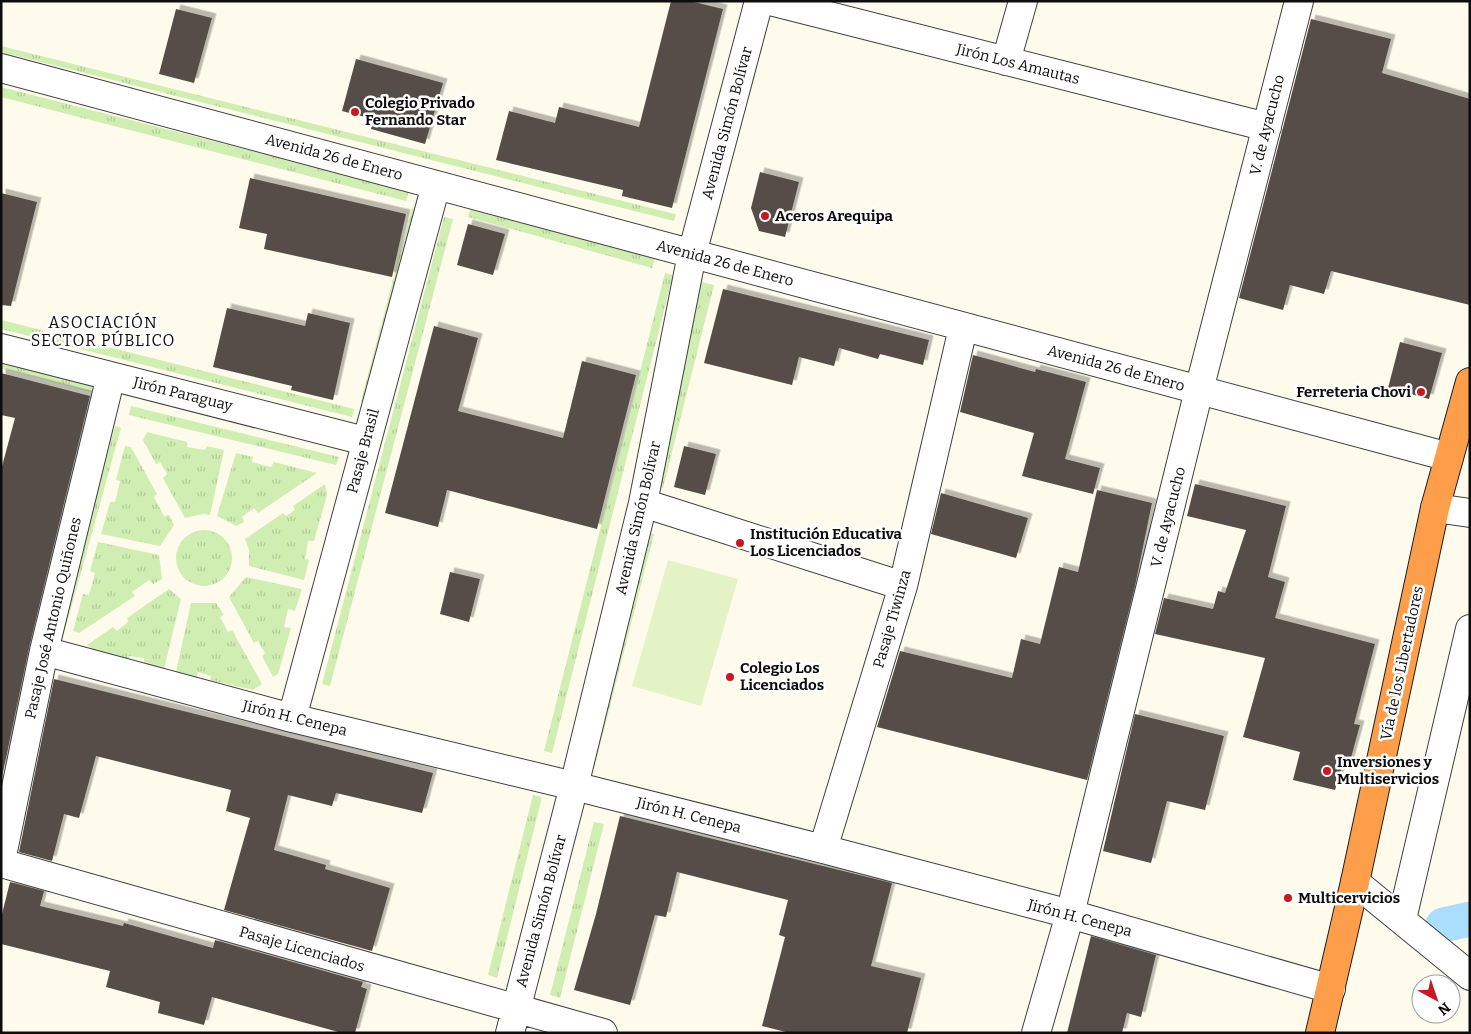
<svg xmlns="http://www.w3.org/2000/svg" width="1471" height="1034" viewBox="0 0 1471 1034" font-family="Bitter,serif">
  <defs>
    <pattern id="grass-tufts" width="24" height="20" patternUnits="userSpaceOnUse" patternTransform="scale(1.25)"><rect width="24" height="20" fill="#d0edb2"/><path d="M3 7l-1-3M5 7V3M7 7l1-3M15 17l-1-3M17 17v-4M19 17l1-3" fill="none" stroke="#b1ca98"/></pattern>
    <filter id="shadow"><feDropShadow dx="4.5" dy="-4.5" stdDeviation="0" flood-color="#0004"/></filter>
  </defs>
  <rect width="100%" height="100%" fill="#fffbec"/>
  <!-- grass -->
  <path fill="url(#grass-tufts)" d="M1,46L675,214H676L674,221L1,52Z
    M1,87L409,191L406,201L1,97Z
    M471,207L655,259L652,268L468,217Z
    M412,208L419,210L368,402L361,401Z
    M444,217L453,219L330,686L322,684Z
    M665,273L673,275L552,753L544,751Z
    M701,282L714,285L663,488L651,485Z
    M1,320L354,409L352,417L1,329Z
    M1,361L93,386L91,392L1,368Z
    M131,406L339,457L336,465L129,415Z
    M115,426L121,428L62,641L55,640Z
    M147,432L187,442V447L205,450L207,446L224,450L210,515L203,514L185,518L163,478L167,474L160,462L156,464L143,440Z
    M125,446L131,447L157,494L154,497L164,516L169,515L174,525L160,546L101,534L110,502H115L120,481L116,480Z
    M236,453L253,457L252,462L271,467L274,462L317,473L258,513L254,508L242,517L244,522L236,526L217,516Z
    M325,484L327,495L314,541H308L305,559L309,560L304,580L249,566V550L245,539L283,513L286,516L295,510L293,506Z
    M176 558a28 28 0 1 1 56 0a28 28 0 1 1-56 0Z
    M642,531L654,534L594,769L581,766Z
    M98,542L159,555L162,579L153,584L149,580L132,592L135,596L79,633L73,631L83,594L89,595L95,573L90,571Z
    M246,577L302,589L295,611L288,609L284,627L291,628L278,674L273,677L262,656L265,653L258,641L254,643L229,597Z
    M169,589L181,599L164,669L144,664V658L129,656L128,660L97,654L87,645L113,627L117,631L128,622L127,618Z
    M191,603H216L224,615L220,617L228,632L232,630L262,684L253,690L210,680L211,676L198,672L197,677L176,672Z
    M533,795L542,797L497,978L488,975Z
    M594,822L604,824L560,998L550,995Z"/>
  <!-- pitch -->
  <path fill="#e3f3c5" d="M668,560L738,579L701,706L632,686Z"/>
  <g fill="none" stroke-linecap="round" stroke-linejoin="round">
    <!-- canal -->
    <path stroke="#abddfc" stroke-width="35" d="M1443,925L1470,919"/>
  </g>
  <!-- building -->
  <path fill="#564e48" filter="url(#shadow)" d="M671,1H690L723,9L672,208L622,196L623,190L496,160L509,111L555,123L559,107L639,127Z
    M176,9L212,18L194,83L159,74Z
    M1311,19L1391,39L1382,73L1470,99V305L1331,271L1324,294L1290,285L1283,310L1239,298Z
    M356,59L443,83L425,144L371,129L373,119L342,111Z
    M760,172L799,182L785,237L759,231L751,208Z
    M250,178L406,214L392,277L264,249L267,234L239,228Z
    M1,193L37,202L11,306L1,305Z
    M468,224L505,234L493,275L457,265Z
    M723,289L929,340L923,365L880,354L878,359L839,348L834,366L799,357L792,385L704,363Z
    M227,308L305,326L308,313L350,323L333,400L291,390L292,386L213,367Z
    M434,326L478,338L458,411L563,438L582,361L636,375L597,529L447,490L438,527L385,513Z
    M1400,342L1442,353L1429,399L1388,388Z
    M973,355L1035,372L1036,369L1086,382L1065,459L1100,468L1093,494L1022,476L1034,433L960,412Z
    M1,373L90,396L29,648L1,782V470L15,418L1,415Z
    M684,446L716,454L705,495L674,487Z
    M1195,484L1286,506L1268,577L1285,582L1275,618L1375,644L1354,724L1360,725L1349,765L1343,763L1335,790L1293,780L1300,752L1243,737L1265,658L1155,634L1164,598L1213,609L1218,591L1225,593L1246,530L1187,516Z
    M1097,490L1152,503L1135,586L1087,780L877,727L900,651L1012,678L1021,639L1040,644L1059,567L1078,572Z
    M941,493L1028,518L1016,558L931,534Z
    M450,572L480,579L469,622L440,614Z
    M54,679L433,773L422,813L336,793L332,806L288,795L274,850L326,865L325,869L390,888L372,951L224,910L250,818L226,811L231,790L96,756L79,818L64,814L52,861L19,852Z
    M1135,714L1224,736L1205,810L1167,801L1151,863L1103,851Z
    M620,816L892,883L871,966L921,978L907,1033H790L762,1026L785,937L779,935L788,900L677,872L666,917L655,915L630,1005L574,990L596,914Z
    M10,882L44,891L40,906L123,926L124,923L213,948L215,940L363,982L361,987L367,989L355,1033H342L212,997L204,1025L158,1013L160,1002L106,987L110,971L1,944V918Z
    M1091,936L1156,955L1141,1017L1127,1013L1122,1033H1067Z"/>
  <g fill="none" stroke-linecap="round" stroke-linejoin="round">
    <!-- street casing -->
    <g stroke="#404040" stroke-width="30">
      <path id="street" d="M770,1L1267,127
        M1006,61L1023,1
        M1,68L1449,457
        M1,348L365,441
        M643,503L903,586
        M1435,508L1470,513
        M44,651L292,718L574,786L823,849L1070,914L1331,989
        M292,718L436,185
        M823,849L903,586L963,328
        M1,861L44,651L111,376
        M1,863L603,1033
        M1355,882L1470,976
        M1402,919L1470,629
        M510,1033L574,786L643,503L692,254L759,1
        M1036,1033L1070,914L1199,390L1299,1"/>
    </g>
    <!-- highway casing -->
    <g stroke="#1e1e1e" stroke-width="30">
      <path id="highway" d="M1320,1033L1355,882L1435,508L1470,382"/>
    </g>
    <!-- street -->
    <use href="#street" stroke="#fff" stroke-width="28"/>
    <!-- highway -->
    <use href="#highway" stroke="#ff9e4a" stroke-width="28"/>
  </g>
  <!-- markers -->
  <g fill="#c9181f" stroke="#fff" stroke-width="2">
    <circle cx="355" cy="112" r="5"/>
    <circle cx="765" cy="216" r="5"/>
    <circle cx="1421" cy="392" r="5"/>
    <circle cx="740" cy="543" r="5"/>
    <circle cx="730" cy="677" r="5"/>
    <circle cx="1327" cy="771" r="5"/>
    <circle cx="1288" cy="898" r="5"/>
  </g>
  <g text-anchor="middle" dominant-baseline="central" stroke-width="5" stroke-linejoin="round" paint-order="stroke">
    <!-- street labels -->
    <g font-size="15" fill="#0d0d0d" stroke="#fff">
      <text transform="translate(1018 64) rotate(14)">Jirón Los Amautas</text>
      <text transform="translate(727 123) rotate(-75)">Avenida Simón Bolívar</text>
      <text transform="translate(1267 125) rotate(-76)">V. de Ayacucho</text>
      <text transform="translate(334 157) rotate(15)">Avenida 26 de Enero</text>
      <text transform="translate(725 263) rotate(15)">Avenida 26 de Enero</text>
      <text transform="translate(1116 368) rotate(15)">Avenida 26 de Enero</text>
      <text transform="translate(183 394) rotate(14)">Jirón Paraguay</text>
      <text transform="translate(363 451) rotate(-75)">Pasaje Brasil</text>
      <text transform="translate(1168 517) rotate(-76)">V. de Ayacucho</text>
      <text transform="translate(638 518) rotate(-77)">Avenida Simón Bolívar</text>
      <text transform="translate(53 618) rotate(-77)">Pasaje José Antonio Quiñones</text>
      <text transform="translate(892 619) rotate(-74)">Pasaje Tiwinza</text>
      <text transform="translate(1402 663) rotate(-78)">Vía de los Libertadores</text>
      <text transform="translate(295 718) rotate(14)">Jirón H. Cenepa</text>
      <text transform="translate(689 815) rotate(14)">Jirón H. Cenepa</text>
      <text transform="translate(541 911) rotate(-75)">Avenida Simón Bolívar</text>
      <text transform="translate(1080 918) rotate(15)">Jirón H. Cenepa</text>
      <text transform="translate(302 949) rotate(16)">Pasaje Licenciados</text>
    </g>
    <!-- poi labels -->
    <g font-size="15" font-weight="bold" fill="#0d0d0d" stroke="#fff" text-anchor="start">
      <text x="365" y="103">Colegio Privado<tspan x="365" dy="17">Fernando Star</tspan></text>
      <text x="775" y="216">Aceros Arequipa</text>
      <text x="1411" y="392" text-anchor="end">Ferreteria Chovi</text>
      <text x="750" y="534">Institución Educativa<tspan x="750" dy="17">Los Licenciados</tspan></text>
      <text x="740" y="668">Colegio Los<tspan x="740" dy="17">Licenciados</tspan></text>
      <text x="1337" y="762">Inversiones y<tspan x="1337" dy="17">Multiservicios</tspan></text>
      <text x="1298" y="898">Multicervicios</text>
    </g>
    <!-- neighbourhood labels -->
    <g font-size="16" letter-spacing="1" fill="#0d0d0d" stroke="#fff">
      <text x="103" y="322">ASOCIACIÓN<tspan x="103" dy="18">SECTOR PÚBLICO</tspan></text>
    </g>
  </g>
  <!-- border -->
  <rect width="1471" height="1034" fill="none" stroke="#0d0d0d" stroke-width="5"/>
  <!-- north arrow -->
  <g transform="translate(1436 999) rotate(140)"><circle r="24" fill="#ffffff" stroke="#9e9e9e"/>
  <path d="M0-4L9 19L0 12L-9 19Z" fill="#c9181f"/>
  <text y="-8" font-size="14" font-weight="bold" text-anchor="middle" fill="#0d0d0d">N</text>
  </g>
</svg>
